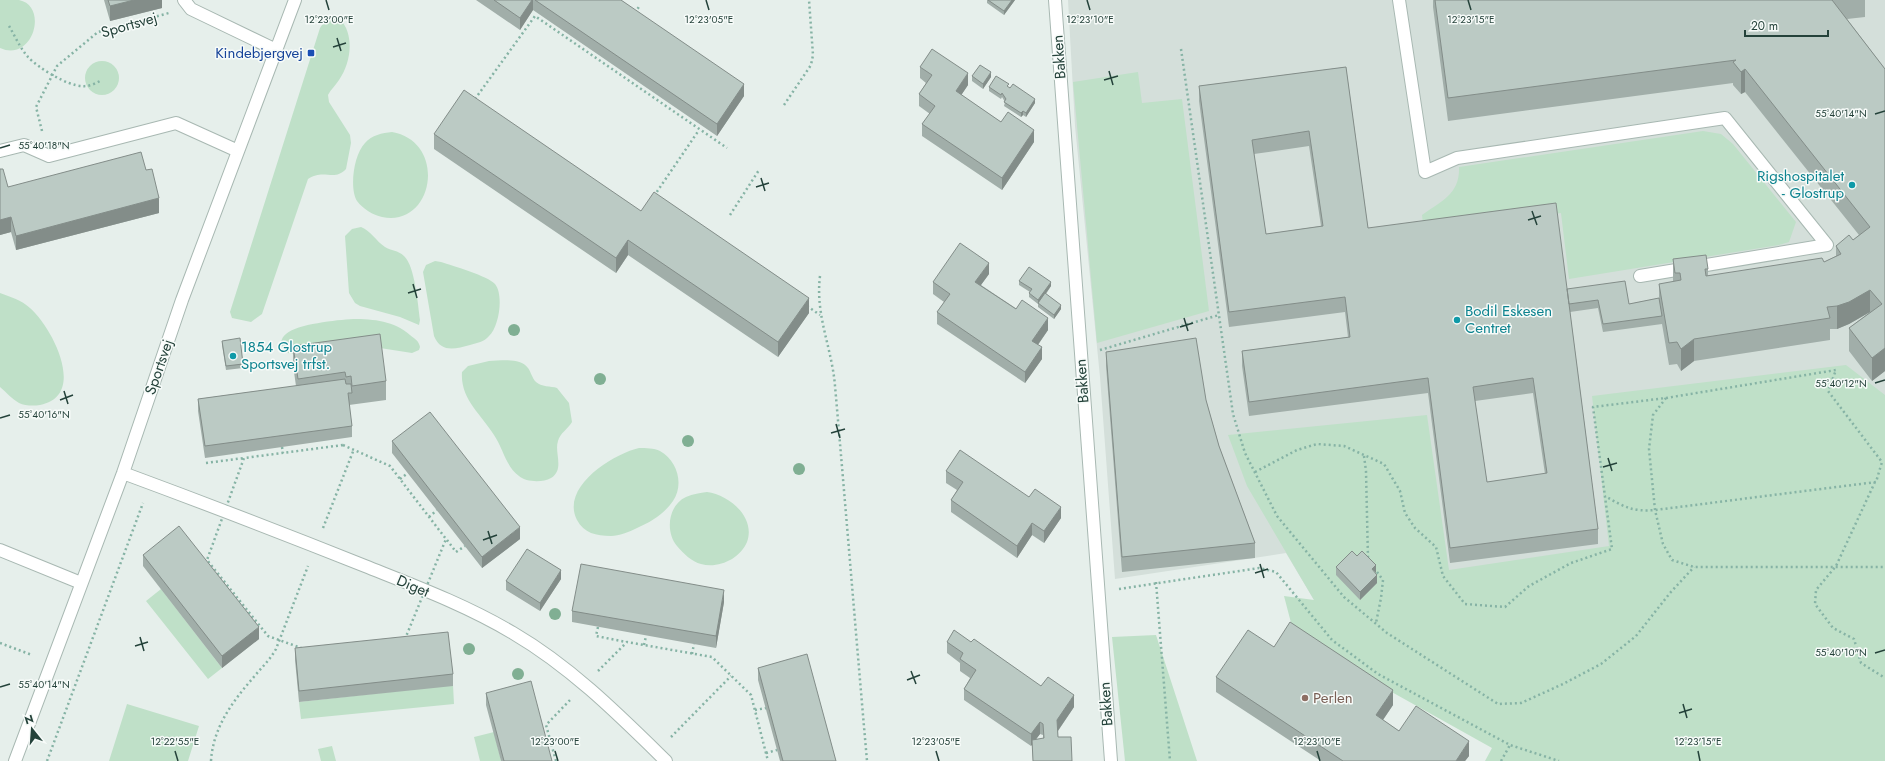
<svg xmlns="http://www.w3.org/2000/svg" width="1885" height="761" viewBox="0 0 1885 761" font-family="Jost,sans-serif">
  <rect width="100%" height="100%" fill="#e6efeb"/>
  <!-- built -->
  <path fill="#d4dfda" d="M1068,0H1885V761L1314,600L1286,553L1115,579L1100,377L1075,126Z"/>
  <!-- green -->
  <path fill="#bfe0c8" d="M0,0C6,0 13,0 19,0C49,6 33,63 0,48Z
    M332,18L340,19C355,35 351,63 339,80C336,85 331,89 328,95L329,102L350,135L351,143L346,169C334,182 324,168 308,179L262,314L251,322L232,318L230,312L320,28L324,22Z
    M85 78a17 17 0 1 1 34 0a17 17 0 1 1-34 0Z
    M1138,72L1142,103L1182,99L1209,311L1097,343L1073,82Z
    M1703,131L1721,134L1733,144L1796,222L1789,242L1779,245L1569,279L1561,213L1424,232L1422,215C1442,201 1460,194 1459,167Z
    M392,132C448,142 434,228 382,217C373,215 363,209 357,201C349,188 354,154 365,143C372,135 382,133 392,132Z
    M361,227C371,231 376,241 385,247C391,251 398,250 404,256C415,266 418,305 420,320L419,325L400,317L360,306L355,303L349,293L345,236L352,229Z
    M435,261L441,262C453,266 488,276 495,284C504,295 499,327 489,336C484,342 477,343 470,345C455,349 441,353 434,336L423,272L426,265Z
    M0,293C11,297 21,300 30,308C52,327 88,396 40,405C34,406 25,406 19,403C12,399 6,392 0,387Z
    M353,319C374,319 394,321 410,335C415,339 419,341 420,347L419,350L412,353L380,348L293,354L288,353L281,345C281,341 282,337 286,334C297,324 337,320 353,319Z
    M489,361C500,361 520,357 528,368C531,372 532,378 536,382C541,387 551,386 557,388L569,403L572,422C568,429 560,433 558,441C554,453 565,469 551,478C542,483 526,482 519,476C506,467 503,448 494,435C481,414 460,399 462,372L468,366Z
    M1846,365L1885,395V761H1485L1492,748L1295,638L1284,596L1314,600L1247,486L1228,435L1427,415L1449,570L1609,546L1592,396Z
    M639,448C646,448 654,448 660,451C678,461 684,485 673,501C664,514 651,522 637,528C629,532 619,536 611,536C596,536 584,533 577,520C560,487 613,454 639,448Z
    M707,492C729,495 756,517 747,542C740,559 718,569 701,564C692,562 683,553 677,546C665,532 668,505 686,497C693,494 700,493 707,492Z
    M161,589L222,668L208,679L146,601Z
    M1156,635L1197,761H1125L1112,637Z
    M453,685L454,704L301,719L299,702Z
    M127,704L199,726L188,761H109Z
    M494,732L501,761H480L474,737Z
    M332,746L336,761H321L318,749Z"/>
  <g fill="none" stroke-linecap="round" stroke-linejoin="round">
    <!-- minor casing -->
    <g stroke="#a8b8b2" stroke-width="14">
      <path id="minor" d="M184,0L191,9L276,50
        M1055,0L1111,761
        M1399,0L1425,172L1457,158L1725,118L1827,245L1640,276
        M0,151L24,145L49,156L176,123L238,151
        M123,473C204,503 285,534 365,566C415,586 466,605 513,633C571,667 618,714 666,761
        M0,550L81,583
        M15,761L123,473L182,300L295,0"/>
    </g>
    <!-- path -->
    <path stroke="#86b3a5" stroke-width="2.5" stroke-dasharray="2 3" stroke-linecap="butt" d="M635,13L640,5
      M9,26C15,36 20,48 28,57C38,68 68,86 82,86C89,87 96,83 102,80
      M1181,49L1233,414L1245,453L1277,516L1344,597L1387,633L1498,704L1521,703L1563,684L1601,664L1636,636L1670,593L1694,567
      M475,99L535,16L727,148
      M784,105L811,65L813,55L809,0
      M42,131L36,107L57,66L98,32L169,13
      M654,196L699,130
      M730,215L759,170
      M820,276C815,315 832,348 835,386C846,511 856,636 867,761
      M807,306L820,315
      M1100,350L1219,315
      M1666,398L1653,415L1649,449L1655,510L1663,544L1672,560L1694,567H1885
      M343,445L390,466L446,539L405,639L304,649L268,636L207,560L244,458Z
      M282,447L283,453
      M1364,456L1366,471L1368,559
      M206,463L244,458
      M1255,472L1297,450L1317,444L1344,446L1384,464L1400,491L1405,513L1415,528L1436,547L1443,576L1465,604L1505,607L1529,586L1571,563L1612,549L1593,407L1666,398L1836,370L1828,391L1882,462L1876,482L1655,510C1633,512 1624,507 1605,496
      M400,479L408,473
      M1875,482L1836,566L1816,590L1815,604L1833,628L1854,639L1861,663L1885,678
      M429,517L437,510
      M323,528L354,449
      M447,540L456,552L465,546
      M1374,568L1383,580L1381,598L1376,623
      M1156,582L1170,761
      M1119,589L1259,568L1276,572L1332,640L1378,674L1510,745L1559,761
      M598,627L596,636L626,642
      M0,643L32,655
      M644,645L646,636
      M692,654L694,644
      M598,671L627,642L712,657L751,695L768,761
      M755,710L766,708
      M671,737L731,676
      M766,753L777,750
      M47,761L143,503
      M211,761C213,728 232,702 253,678C261,668 270,660 276,649L308,566
      M556,761L546,725L571,699
      M1501,761L1510,745"/>
    <!-- minor -->
    <use href="#minor" stroke="#fff" stroke-width="12"/>
  </g>
  <!-- trees -->
  <g fill="#80af93">
    <circle cx="514" cy="330" r="6"/>
    <circle cx="600" cy="379" r="6"/>
    <circle cx="688" cy="441" r="6"/>
    <circle cx="799" cy="469" r="6"/>
    <circle cx="555" cy="614" r="6"/>
    <circle cx="469" cy="649" r="6"/>
    <circle cx="518" cy="674" r="6"/>
  </g>
  <!-- wall -->
  <path fill="#a1aea9" fill-rule="evenodd" d="M104,0H162V8L110,21Z
    M476,0H621L744,96L717,136L533,10L520,30Z
    M987,0H1015L1004,15L987,3Z
    M1433,0H1865V17L1847,19L1885,69V371L1872,381L1849,351V328L1870,312L1849,324L1837,329H1830V340L1694,361L1681,371L1677,364L1669,365L1662,324L1603,332L1598,308L1570,312L1598,529V544L1450,563L1428,393L1249,416L1242,366V351L1348,337L1345,312L1229,327L1199,101V86L1346,67L1368,228L1567,289L1629,304L1659,298V284L1673,282V259L1708,269V276L1824,262L1836,256V246L1853,240L1859,235L1745,92L1741,94L1733,85V83L1448,121L1433,7ZM1309,146L1321,226L1266,234L1254,154ZM1533,393L1545,474L1487,482L1475,401Z
    M920,67L968,85L961,95L1001,122L1034,142L1002,190L922,136V124L930,114L919,106V94L926,83L920,78Z
    M972,76L991,77L983,89L972,81Z
    M989,87H1009L1035,103L1026,117L1023,115L1021,117L1004,106L1005,102L1002,97L1001,99L989,91Z
    M434,134L641,211L809,313L778,357L628,255L616,273L434,149Z
    M0,169L8,187L146,170L159,213L16,250L11,232L0,235Z
    M989,274L981,285L1048,330L1038,345L1042,359L1025,383L937,324V312L944,302L933,294V282Z
    M1019,281L1051,286L1046,294L1061,309L1054,319L1038,307V304L1029,297V293L1030,292L1019,285Z
    M222,341L243,364V368L226,370L222,345Z
    M293,346L386,381V400L349,405L352,426V437L205,458L198,411V399L296,386L293,365Z
    M1106,352L1206,400L1219,446L1255,543V558L1122,572L1106,366Z
    M392,441L520,539L482,568L392,453Z
    M946,471L1029,497L1061,518L1044,543L1032,535L1017,558L951,512V500L957,490L946,483Z
    M143,555L259,639L222,668L143,566Z
    M1336,567L1376,573L1377,583L1360,600L1336,575Z
    M561,579L540,611L506,590V581Z
    M724,602L716,648L572,622V611Z
    M947,642H971L1074,707L1058,731V737L1072,761H1033L1032,744L1031,746L964,700V689L970,678L960,671V663L947,653ZM1040,734L1043,735V739H1036Z
    M1274,647L1393,705L1383,720L1399,731L1469,756L1465,761H1321L1216,692V677Z
    M295,648L453,674V686L299,702L295,660Z
    M758,668L836,761H780L758,680Z
    M486,693L552,761H501L486,705Z"/>
  <!-- shaded-wall -->
  <path fill="#838d89" d="M134,0H162V8L110,21V6Z
    M532,0H533V10L520,30V18Z
    M1012,0H1015L1004,15V11Z
    M1745,69V92L1741,94V72Z
    M991,72V77L983,89V84Z
    M968,73V85L956,103V91Z
    M744,84V96L717,136V124Z
    M1035,99V103L1026,117V113Z
    M1023,111V115L1021,117V113Z
    M1034,130V142L1002,190V178Z
    M159,198V213L16,250V236Z
    M11,217V232L0,235V220Z
    M628,240V255L616,273V258Z
    M989,263V274L975,293V282Z
    M1051,282V286L1038,304V300Z
    M1870,290V312L1849,324L1837,329V306Z
    M809,298V313L778,357V342Z
    M1061,305V309L1054,319V315Z
    M1048,318V330L1032,353V341Z
    M1694,339V361L1681,371V349Z
    M1042,347V359L1025,383V372Z
    M1885,348V371L1872,381V358Z
    M1061,507V518L1044,543V531Z
    M1032,523V535L1017,558V546Z
    M520,527V539L482,568V557Z
    M1376,565V573L1372,569Z
    M561,570V579L540,611V603Z
    M1377,575V583L1360,600V592Z
    M724,590V602L716,648V636Z
    M259,627V639L222,668V656Z
    M1393,690V705L1376,730V715Z
    M1074,695V707L1057,732V720Z
    M1040,722V734L1031,746V734Z
    M1469,741V756L1465,761H1456Z"/>
  <!-- building -->
  <path fill="#bbcac4" stroke="#838d89" fill-rule="evenodd" d="M108,0H134L110,6Z
    M494,0H532L520,18Z
    M535,0H621L744,84L717,124Z
    M988,0H1012L1004,11Z
    M1435,0H1832L1885,69V348L1872,358L1849,328L1882,304L1870,290L1849,302L1837,306L1827,307L1830,318L1694,339L1681,349L1677,342L1669,343L1659,284L1681,280L1680,273H1675L1673,259L1706,255L1708,269H1705L1706,276L1822,258L1824,262L1841,254L1836,246L1849,235L1853,240L1870,227L1745,69L1741,72L1733,62L1736,60L1448,98Z
    M932,49L968,73L956,91L1001,122L1008,112L1034,130L1002,178L922,124L935,106L919,94L932,75L920,67Z
    M980,65L991,72L983,84L972,76Z
    M1346,67L1368,228L1556,203L1598,529L1450,548L1428,378L1249,402L1242,351L1350,337L1345,297L1229,312L1199,86ZM1309,131L1323,226L1266,234L1252,140ZM1533,378L1547,473L1487,482L1473,387Z
    M996,76L1009,84L1007,86L1010,88L1013,84L1035,99L1026,113L1023,111L1021,113L1004,102L1006,99L1002,93L1001,95L989,87Z
    M464,90L641,211L654,192L809,298L778,342L628,240L616,258L434,134Z
    M141,152L146,170L152,169L159,198L16,236L11,217L0,220V169H3L8,187Z
    M960,243L989,263L975,282L1016,309L1022,300L1048,318L1032,341L1042,347L1025,372L937,312L950,294L933,282Z
    M1029,267L1051,282L1038,300L1029,293L1032,289L1019,281Z
    M1625,281L1629,304L1659,298L1662,316L1603,324L1598,300L1569,304L1567,289Z
    M1045,293L1061,305L1054,315L1038,303Z
    M380,334L386,381L352,386L351,376L346,377L345,372L298,379L293,346Z
    M240,338L243,364L226,366L222,341Z
    M1196,338L1206,400L1219,446L1255,543L1122,557L1106,352Z
    M345,379L346,384H351L352,393H348L352,426L205,446L198,399Z
    M430,412L520,527L482,557L392,441Z
    M960,450L1029,497L1035,489L1061,507L1044,531L1032,523L1017,546L951,500L963,482L946,471Z
    M179,526L259,627L222,656L143,555Z
    M527,549L561,570L540,603L506,581Z
    M1352,551L1357,556L1362,551L1376,565L1372,569L1377,575L1360,592L1336,567Z
    M581,564L724,590L716,636L572,611Z
    M1290,622L1393,690L1376,715L1399,731L1416,706L1469,741L1456,761H1343L1216,677L1248,630L1274,647Z
    M954,630L971,642L974,639L1041,686L1048,677L1074,695L1057,720L1058,737H1071L1072,761H1033L1032,740L1044,738L1043,724L1040,722L1031,734L964,689L976,670L960,659L963,653L947,642Z
    M448,632L453,674L299,691L295,648Z
    M807,654L836,761H783L758,668Z
    M531,681L552,761H504L486,693Z"/>
  <!-- ticks -->
  <path fill="none" stroke="#24423a" stroke-width="1.5" d="M326,0L329,10M706,0L709,10M1087,0L1090,10M1468,0L1471,10M337,38L341,51M333,47L346,43M1109,71L1113,85M1104,80L1118,76M1875,114L1885,111M0,148L10,145M761,178L765,191M756,187L769,183M1532,211L1537,225M1528,220L1541,216M413,284L417,298M408,293L421,289M1184,318L1188,331M1180,327L1193,323M1875,383L1885,380M64,391L68,404M60,400L73,395M0,418L10,415M836,424L840,438M831,433L845,429M1608,458L1612,471M1603,467L1617,463M488,531L492,544M483,540L497,535M1260,564L1264,578M1255,573L1268,569M140,637L144,651M135,646L148,642M1875,653L1885,650M911,671L916,684M907,680L920,675M0,687L10,684M1683,704L1687,718M1679,713L1692,709M175,751L178,761M555,751L558,761M936,751L939,761M1317,751L1320,761M1698,751L1700,761"/>
  <!-- markers -->
  <rect fill="#1a4fb4" stroke="#f7fbf9" stroke-width="1.5" x="307" y="49" width="8" height="8" rx="2"/>
  <g fill="#0f9aa8" stroke="#f7fbf9" stroke-width="1.5">
    <circle cx="1852" cy="185" r="4"/>
    <circle cx="1457" cy="320" r="4"/>
    <circle cx="233" cy="356" r="4"/>
  </g>
  <circle fill="#8d6e63" stroke="#f7fbf9" stroke-width="1.5" cx="1305" cy="698" r="4"/>
  <g text-anchor="middle" dominant-baseline="central" stroke-width="3" stroke-linejoin="round" paint-order="stroke">
    <!-- street labels -->
    <g font-size="15" fill="#24423a" stroke="#f7fbf9">
      <text transform="translate(129 25) rotate(-16)">Sportsvej</text>
      <text transform="translate(1059 57) rotate(-94)">Bakken</text>
      <text transform="translate(159 367) rotate(-71)">Sportsvej</text>
      <text transform="translate(1082 381) rotate(-94)">Bakken</text>
      <text transform="translate(413 586) rotate(23)">Diget</text>
      <text transform="translate(1106 704) rotate(-94)">Bakken</text>
    </g>
    <!-- transit labels -->
    <g font-size="15" fill="#164399" stroke="#f7fbf9" text-anchor="end">
      <text x="303" y="53">Kindebjergvej</text>
    </g>
    <!-- culture labels -->
    <g font-size="15" fill="#0d838f" stroke="#f7fbf9" text-anchor="start">
      <text x="1844" y="176" text-anchor="end">Rigshospitalet<tspan x="1844" dy="17">- Glostrup</tspan></text>
      <text x="1465" y="311">Bodil Eskesen<tspan x="1465" dy="17">Centret</tspan></text>
      <text x="241" y="347">1854 Glostrup<tspan x="241" dy="17">Sportsvej trfst.</tspan></text>
    </g>
    <!-- education labels -->
    <g font-size="15" fill="#785e54" stroke="#f7fbf9" text-anchor="start">
      <text x="1313" y="698">Perlen</text>
    </g>
  </g>
  <g font-size="10" text-anchor="middle" fill="#24423a" stroke="#f7fbf9" stroke-width="3" stroke-linejoin="round" paint-order="stroke">
    <text x="329" y="23">12°23'00"E</text>
    <text x="709" y="23">12°23'05"E</text>
    <text x="1090" y="23">12°23'10"E</text>
    <text x="1471" y="23">12°23'15"E</text>
    <text x="1841" y="117">55°40'14"N</text>
    <text x="44" y="149">55°40'18"N</text>
    <text x="1841" y="387">55°40'12"N</text>
    <text x="44" y="418">55°40'16"N</text>
    <text x="1841" y="656">55°40'10"N</text>
    <text x="44" y="688">55°40'14"N</text>
    <text x="175" y="745">12°22'55"E</text>
    <text x="555" y="745">12°23'00"E</text>
    <text x="936" y="745">12°23'05"E</text>
    <text x="1317" y="745">12°23'10"E</text>
    <text x="1698" y="745">12°23'15"E</text>
  </g>
  <!-- north arrow -->
  <g transform="translate(32 729) rotate(343)" stroke="#f7fbf9" stroke-width="3" paint-order="stroke">
  <path d="M0-3L7 15L0 10L-7 15Z" fill="#24423a"/>
  <text y="-6" font-size="11" font-weight="bold" text-anchor="middle" fill="#24423a">N</text>
  </g>
  <!-- scale -->
  <path d="M1745 30v6h83v-6" fill="none" stroke="#24423a" stroke-width="2"/>
  <text x="1751" y="30" font-size="12" fill="#24423a" stroke="#f7fbf9" stroke-width="3" paint-order="stroke">20 m</text>
</svg>
